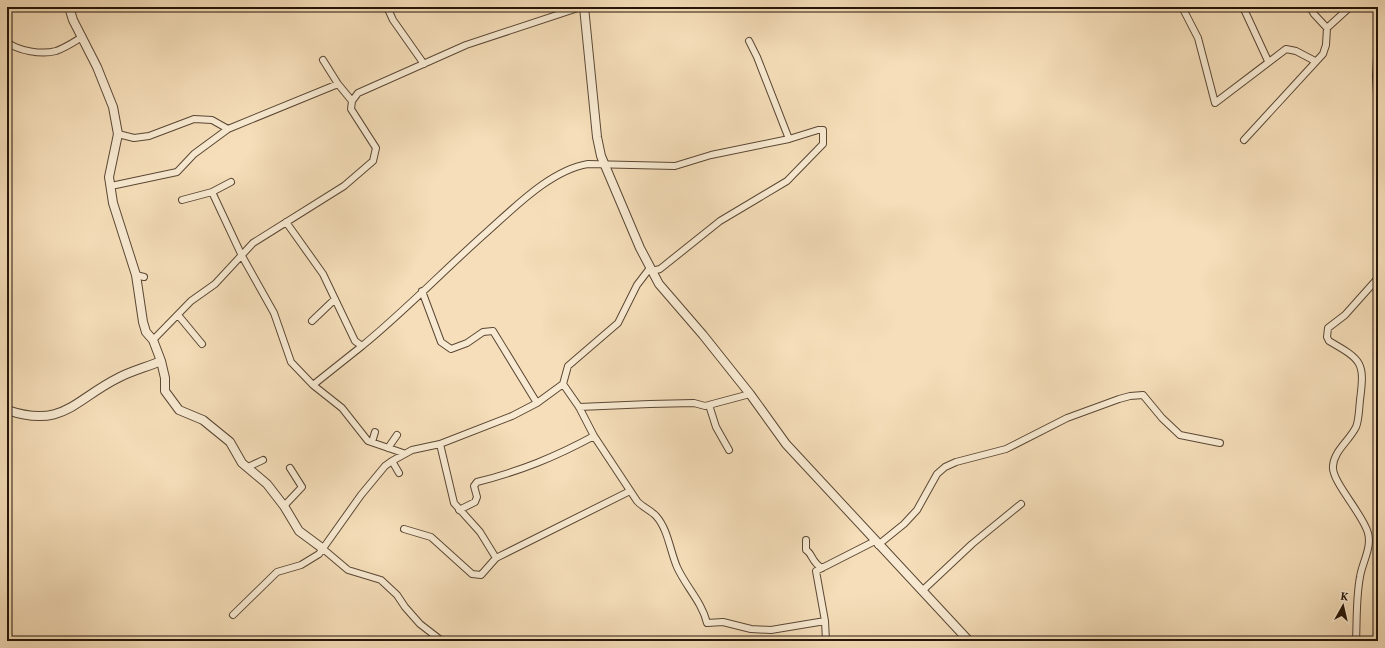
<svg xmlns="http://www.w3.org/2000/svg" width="1385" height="648" viewBox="0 0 1385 648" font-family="Vollkorn,serif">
  <rect width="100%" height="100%" fill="#f5deb9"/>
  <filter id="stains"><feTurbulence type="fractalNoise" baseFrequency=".005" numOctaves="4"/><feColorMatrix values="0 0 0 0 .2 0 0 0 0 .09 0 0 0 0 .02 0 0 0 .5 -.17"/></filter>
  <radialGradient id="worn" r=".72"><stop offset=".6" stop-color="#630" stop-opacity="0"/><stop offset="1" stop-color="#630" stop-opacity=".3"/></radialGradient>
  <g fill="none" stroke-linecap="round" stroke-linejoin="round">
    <!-- stream -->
    <path stroke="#78654e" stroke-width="2" d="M7,358V369"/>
    <!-- minor casing -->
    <g stroke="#5a4734" stroke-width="8">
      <path id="minor" d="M387,7L393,20L424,64
        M1182,7L1198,38L1215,103L1286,49L1296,51L1315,61
        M1243,7L1268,61
        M1310,7L1314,14L1327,28L1350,7
        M1378,38L1376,76L1378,114
        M7,42C18,51 42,55 56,51C65,48 74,42 82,37
        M323,60L338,84
        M118,134L134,138L149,136L194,119L212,120L228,129
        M1244,140L1323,54L1326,45L1327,28
        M111,186L177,172L194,154L228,129L338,84L352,101
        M212,192L242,256L274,313L291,362L313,385L342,408L368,441L403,453
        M182,200L212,192L231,182
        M286,222L323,274L355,341L362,346C406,310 445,269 488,231C515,207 551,170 588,164L675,166L711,155L789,139L757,57L749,41
        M652,271L660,269L720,221L787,181L823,144V130H818L789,139
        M136,275L144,277
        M422,291L441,342L451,349L467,343L483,332L493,331L537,403
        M178,315L202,344
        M312,321L335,299
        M153,340L191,301L215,284L253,243L344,186L373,161L376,148L351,109L352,101L358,93L466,45L581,7
        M563,384L579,407L594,436L637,501C642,507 652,511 656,516C668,529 670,551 677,567C686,587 702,602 707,623L723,622L751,629L771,630L825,621
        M313,385L362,346
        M709,405L716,427L729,450
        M579,407L650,404L694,403L705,406L750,394
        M372,442L375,432
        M440,444L454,503L480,532L496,558
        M388,448L397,435
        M392,461L399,473
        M248,467L263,460
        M284,506L302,487L290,468
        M459,510L475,502L477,497L474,486L477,482C521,471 555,457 594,436
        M404,529L431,537L472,574L481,575L496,558L630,491
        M806,540V550C813,554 811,562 822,568
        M878,545L904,524L917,510L937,474L945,467L956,462L1006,449L1067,418L1119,399L1130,396L1143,395L1162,418L1180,435L1220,443
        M322,548L348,570L381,580L397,595L405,607L420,624L442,641
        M922,591L972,544L1021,504
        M233,615L277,572L301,565L319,554L361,495L385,466L392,461L412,450L440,444L512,416L537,403L563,384L568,366L618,323L637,285L650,268
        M826,641L825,621L816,571L875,541
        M1356,641C1357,620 1356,598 1360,577C1362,563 1372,548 1368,533C1363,514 1331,481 1333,466C1334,451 1349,441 1356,427C1359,420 1359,409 1360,400C1365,362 1362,360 1329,341L1327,337L1328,328L1345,315L1378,278"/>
    </g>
    <!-- tertiary casing -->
    <g stroke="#5a4734" stroke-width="10">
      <path id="tertiary" d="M69,7L73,20L97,67L113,107L118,134L109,177L113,203L136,275L143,322L146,332L153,340L161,361L165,378V391L179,410L203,420L230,442L242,463L267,484L284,506L299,531L322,548
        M584,7L597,137L601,156L640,248L659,284L703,335L750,394L786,444L969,641
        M7,410C63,429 74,400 118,378C131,371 147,367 161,361"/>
    </g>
    <!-- minor -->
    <use href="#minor" stroke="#f8ead2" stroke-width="6"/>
    <!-- tertiary -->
    <use href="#tertiary" stroke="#f8ead2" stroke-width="8"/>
  </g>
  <!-- margin -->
  <rect width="1385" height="648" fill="none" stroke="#f5deb9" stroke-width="24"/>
  <rect x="8" y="8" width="1369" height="632" fill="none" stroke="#261508" stroke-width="2"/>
  <rect x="12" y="12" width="1361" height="624" fill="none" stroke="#261508"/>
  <!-- north arrow -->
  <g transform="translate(1343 606) rotate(8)" stroke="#f8ead2" stroke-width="3" paint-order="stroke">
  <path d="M0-3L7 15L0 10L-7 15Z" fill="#261508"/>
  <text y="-6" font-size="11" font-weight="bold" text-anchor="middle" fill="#261508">K</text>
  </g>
  <rect width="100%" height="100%" filter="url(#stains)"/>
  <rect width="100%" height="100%" fill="url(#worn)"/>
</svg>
